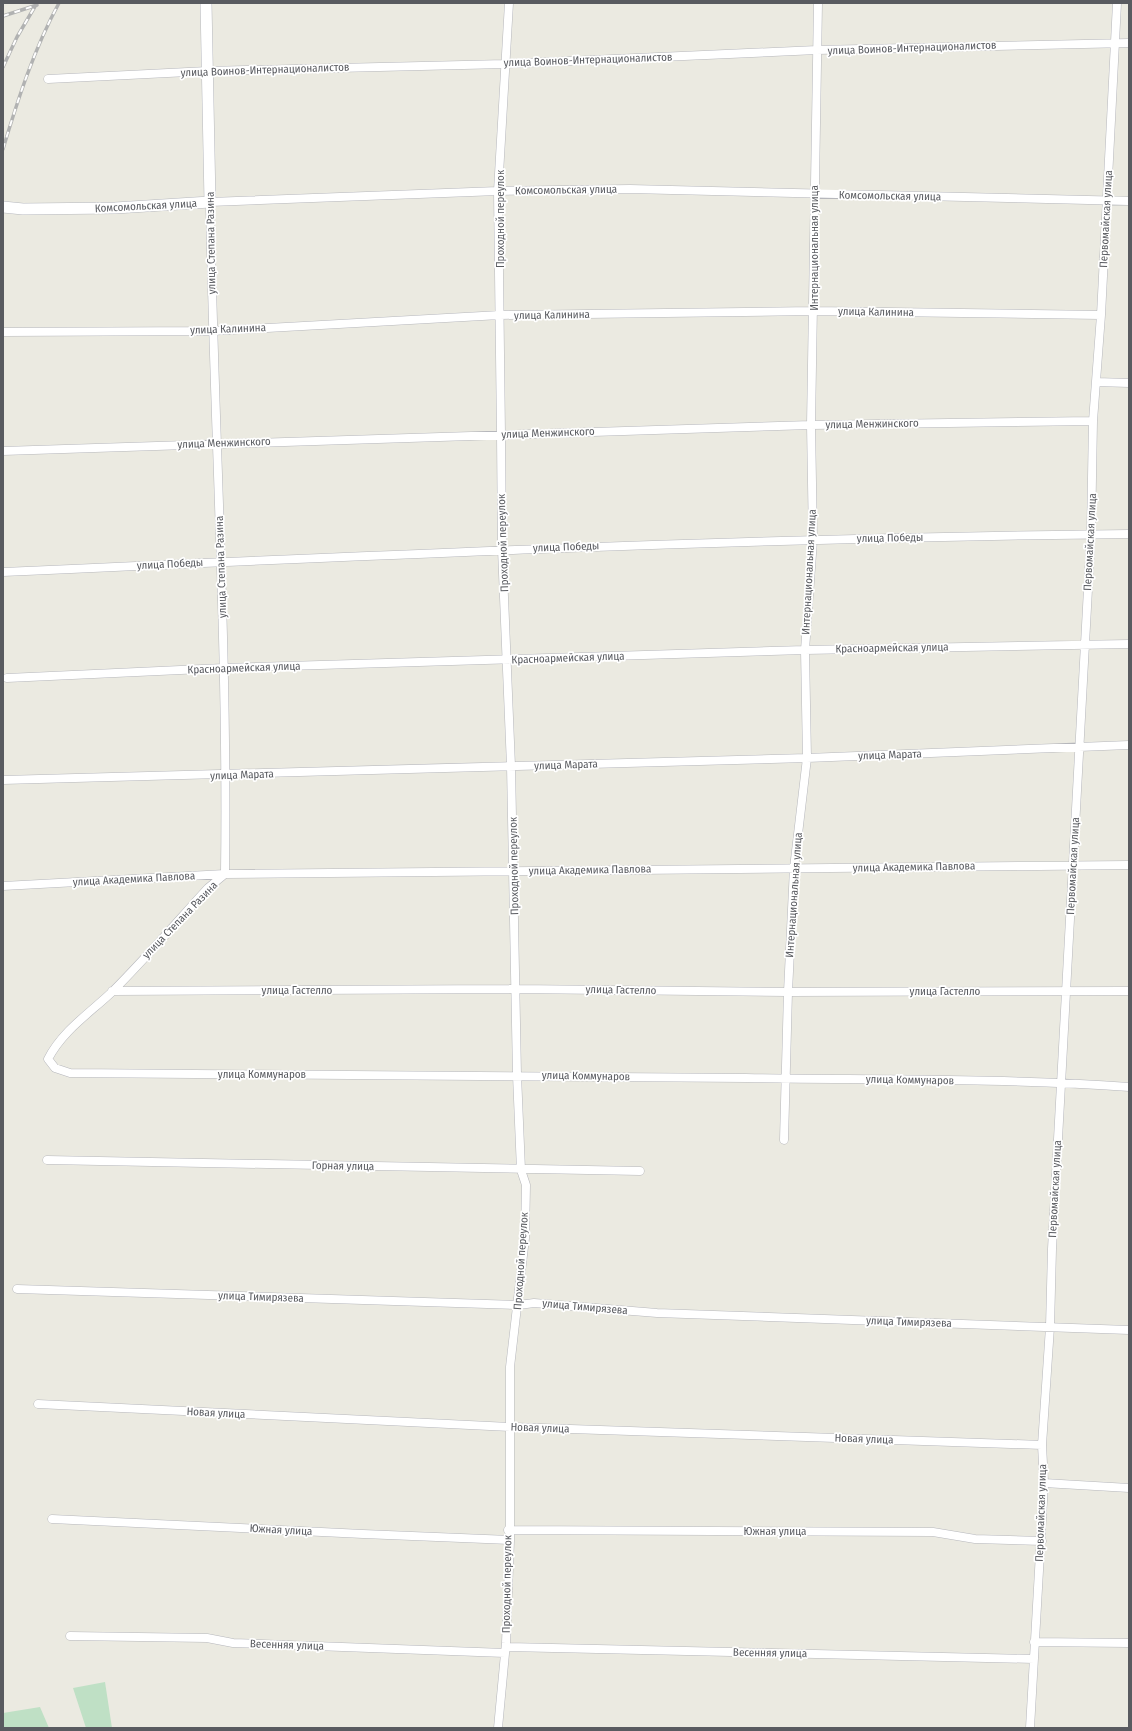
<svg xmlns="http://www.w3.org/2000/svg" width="1132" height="1731" viewBox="0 0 1132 1731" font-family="'Fira Sans Condensed',sans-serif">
  <rect width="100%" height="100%" fill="#ebeae1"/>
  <!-- green -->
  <path fill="#bfe0c5" d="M105,1682L112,1728H86L73,1688Z
    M40,1707L49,1728H3V1713Z"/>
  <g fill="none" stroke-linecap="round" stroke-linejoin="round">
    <!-- minor casing -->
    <g stroke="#b6b7bc" stroke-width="9">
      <path id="minor" d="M48,79L208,71L505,64L817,50L1129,43
        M1129,201L630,189L498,191L210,202C214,426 228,650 225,874L208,888C176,923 146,958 113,991C90,1013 63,1030 48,1059L55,1068L70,1073C295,1074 520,1075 746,1078C873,1080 1002,1078 1129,1087
        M3,332L212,331L500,315L813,311L1101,315
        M1096,382L1129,383
        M3,451L811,425L1093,421
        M3,572C378,555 753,538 1129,534
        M7,678L224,668L805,650L1129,644
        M3,780L807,758L1129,745
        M3,886L225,874L1129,865
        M112,991L516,989L788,992L1129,991
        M784,1140L788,992L794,868L807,758L805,650L813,540L811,425L818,3
        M47,1160L640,1171
        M17,1289L519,1305L534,1303L657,1313L1129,1330
        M38,1404L511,1427L1042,1445
        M1044,1483L1129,1488
        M52,1519L363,1534L510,1540
        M508,1530L933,1532L975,1539L1042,1541
        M70,1636L207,1638L233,1643L505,1653
        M1034,1642L1129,1643
        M506,1647L1034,1659
        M498,1728L506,1643L510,1540V1367L525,1238L526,1185L521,1170L517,1075L511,766L502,549L501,435L498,191L509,3
        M1030,1728L1044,1483L1042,1445L1050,1327L1052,1249L1091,534L1093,421L1101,315L1117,3"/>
    </g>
    <!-- secondary casing -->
    <g stroke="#b6b8be" stroke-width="12">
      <path id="secondary" d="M3,207L23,209L115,208L210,202L206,3"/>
    </g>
    <!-- minor -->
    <use href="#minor" stroke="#fff" stroke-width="8"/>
    <!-- secondary -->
    <use href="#secondary" stroke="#fff" stroke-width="11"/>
    <!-- rail casing -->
    <g stroke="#b1b2b2" stroke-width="3.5">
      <path id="rail" d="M3,16L37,5
        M3,67L17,37L37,3
        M3,149C18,99 34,49 59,3"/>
    </g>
    <!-- rail -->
    <use href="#rail" stroke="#fff" stroke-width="2" stroke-dasharray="6" stroke-linecap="butt"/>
  </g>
  <g text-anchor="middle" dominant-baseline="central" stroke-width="3.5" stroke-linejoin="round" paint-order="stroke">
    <!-- street labels -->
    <g font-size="11" fill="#595b60" stroke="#fff">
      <text transform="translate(912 48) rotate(-2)">улица Воинов-Интернационалистов</text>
      <text transform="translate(588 60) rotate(-2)">улица Воинов-Интернационалистов</text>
      <text transform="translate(265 70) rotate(-2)">улица Воинов-Интернационалистов</text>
      <text transform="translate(566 190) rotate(-1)">Комсомольская улица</text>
      <text transform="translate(890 196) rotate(1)">Комсомольская улица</text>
      <text transform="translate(146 206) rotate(-3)">Комсомольская улица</text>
      <text transform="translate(500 219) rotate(-90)">Проходной переулок</text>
      <text transform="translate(1106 219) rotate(-87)">Первомайская улица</text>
      <text transform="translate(211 243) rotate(-91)">улица Степана Разина</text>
      <text transform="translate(814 248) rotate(-90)">Интернациональная улица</text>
      <text transform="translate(876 312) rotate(1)">улица Калинина</text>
      <text transform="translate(552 315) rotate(-1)">улица Калинина</text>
      <text transform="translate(228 329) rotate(-2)">улица Калинина</text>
      <text transform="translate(872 424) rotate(-1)">улица Менжинского</text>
      <text transform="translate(548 433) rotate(-2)">улица Менжинского</text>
      <text transform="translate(224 443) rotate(-2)">улица Менжинского</text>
      <text transform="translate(890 538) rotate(-1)">улица Победы</text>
      <text transform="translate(1090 542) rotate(-87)">Первомайская улица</text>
      <text transform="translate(503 543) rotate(-92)">Проходной переулок</text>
      <text transform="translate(566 547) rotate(-2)">улица Победы</text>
      <text transform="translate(170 564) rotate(-3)">улица Победы</text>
      <text transform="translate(221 567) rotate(-92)">улица Степана Разина</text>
      <text transform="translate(809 572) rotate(-87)">Интернациональная улица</text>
      <text transform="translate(892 648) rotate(-1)">Красноармейская улица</text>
      <text transform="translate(568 658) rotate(-2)">Красноармейская улица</text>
      <text transform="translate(244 668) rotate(-2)">Красноармейская улица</text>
      <text transform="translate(890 755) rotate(-2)">улица Марата</text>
      <text transform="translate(566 765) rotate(-2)">улица Марата</text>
      <text transform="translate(242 775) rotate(-2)">улица Марата</text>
      <text transform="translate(514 866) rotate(-91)">Проходной переулок</text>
      <text transform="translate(1073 866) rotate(-87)">Первомайская улица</text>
      <text transform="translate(914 867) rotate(-1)">улица Академика Павлова</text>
      <text transform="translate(590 870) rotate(-1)">улица Академика Павлова</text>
      <text transform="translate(134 879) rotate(-3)">улица Академика Павлова</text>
      <text transform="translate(794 895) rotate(-86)">Интернациональная улица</text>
      <text transform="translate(180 920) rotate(-46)">улица Степана Разина</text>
      <text x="297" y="990">улица Гастелло</text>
      <text transform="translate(621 990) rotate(1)">улица Гастелло</text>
      <text x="945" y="991">улица Гастелло</text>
      <text x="262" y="1074">улица Коммунаров</text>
      <text transform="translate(586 1076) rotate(1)">улица Коммунаров</text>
      <text transform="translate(910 1080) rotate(1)">улица Коммунаров</text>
      <text transform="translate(343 1166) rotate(1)">Горная улица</text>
      <text transform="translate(1055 1189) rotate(-87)">Первомайская улица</text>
      <text transform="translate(521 1261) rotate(-86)">Проходной переулок</text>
      <text transform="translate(261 1297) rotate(2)">улица Тимирязева</text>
      <text transform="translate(585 1307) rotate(5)">улица Тимирязева</text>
      <text transform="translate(909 1322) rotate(2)">улица Тимирязева</text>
      <text transform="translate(216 1413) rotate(3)">Новая улица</text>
      <text transform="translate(540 1428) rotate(2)">Новая улица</text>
      <text transform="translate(864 1439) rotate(2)">Новая улица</text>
      <text transform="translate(1041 1513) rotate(-88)">Первомайская улица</text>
      <text transform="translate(281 1530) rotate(3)">Южная улица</text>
      <text x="775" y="1531">Южная улица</text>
      <text transform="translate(507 1584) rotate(-89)">Проходной переулок</text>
      <text transform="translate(287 1645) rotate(2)">Весенняя улица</text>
      <text transform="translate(770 1653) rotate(1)">Весенняя улица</text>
    </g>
  </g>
  <!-- border -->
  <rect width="1132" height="1731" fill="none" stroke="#595b60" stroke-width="8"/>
</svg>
